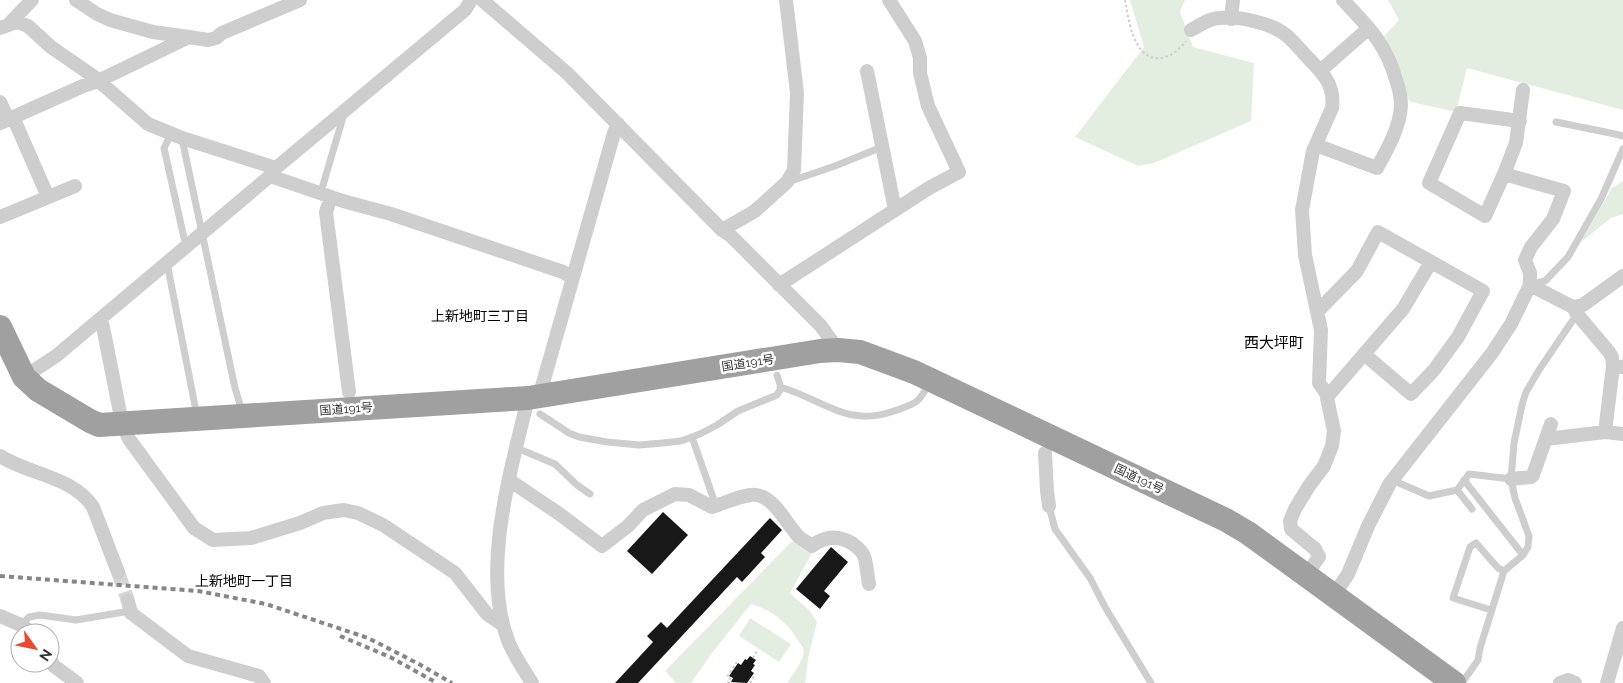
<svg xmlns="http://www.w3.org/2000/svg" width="1623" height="683" viewBox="0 0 1623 683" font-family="Raleway,'Noto Sans JP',sans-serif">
  <rect width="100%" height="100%" fill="#fff"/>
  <!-- green -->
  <path fill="#e4eee0" d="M1130,0H1185L1180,12L1193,47L1254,63L1251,121L1154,163L1138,166L1075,137L1144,47Z
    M1388,0H1623V110L1467,68L1456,112L1411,102L1404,95C1402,74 1394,55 1384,36L1399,20Z
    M1623,181V214L1611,218L1580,243L1612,188Z
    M792,541L812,553L790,593L810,611L817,622L808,659L805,683H787C792,675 800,665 803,656C805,650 802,646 799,642C788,623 772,610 751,604L712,653L691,683H676L665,671Z
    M750,618L791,644L779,662L739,636Z"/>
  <!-- building -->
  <path fill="#181818" d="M663,512L688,535L652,574L627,551Z
    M770,518L782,530L761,553L765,557L742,582L737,577L638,683H615L653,642L647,636L661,622L667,628Z
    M831,547L848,562L824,591L830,596L820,609L796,589Z
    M750,656L756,660L753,664L755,665L751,671L754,673L747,683L731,682L733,678L729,676L738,663L741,665L745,659L747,660Z"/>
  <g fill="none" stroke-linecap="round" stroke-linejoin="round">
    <!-- minor-tunnel -->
    <path stroke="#d6d6d6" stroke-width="14" stroke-dasharray="14 7" stroke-linecap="butt" d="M118,572L128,601"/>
    <!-- path -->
    <path stroke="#cecece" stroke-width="2" stroke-dasharray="2.5 2.5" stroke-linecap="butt" d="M1125,0C1127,11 1129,24 1133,35C1144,66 1168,64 1186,41
      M753,658L758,649
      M730,683L728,682L730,679L727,677L737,662
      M750,683L755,674"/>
    <!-- service -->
    <path stroke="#cecece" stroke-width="7" d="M1556,122L1615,134L1623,136
      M171,134L164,148L184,238L188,245
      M182,139L235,388L242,411
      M788,182L835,166L882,147
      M323,185L344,114
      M167,263L197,416
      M1533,284L1545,281L1568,257L1601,199L1623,149
      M780,387C823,399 846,428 894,411C916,403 917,405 929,384
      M540,414L569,433L579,437L607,442L639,445L663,443L681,441L700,434L717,425L738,411L777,395L781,388L777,375
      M692,437L716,506
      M524,451L555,464L577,485L590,494
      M1392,480L1429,496L1457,490L1469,474L1511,479
      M1464,480L1523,555
      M1457,490L1472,509
      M1049,506L1055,529L1090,578L1105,607L1151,683
      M1491,610L1453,598L1470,547L1476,543L1498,568L1504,571
      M21,625L29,617L40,615L76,620L124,612L131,613
      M1462,683L1478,660L1480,648L1504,571L1523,555L1528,547L1529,536L1515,498L1511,479L1514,443L1522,405L1526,392L1539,370L1577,314"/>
    <!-- minor -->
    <path stroke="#cecece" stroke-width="14" d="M76,0L97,14L110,20L153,32L189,37
      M482,0L567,73L722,230L731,236L821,326L838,350
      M1231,19L1233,0
      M8,25L32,0
      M0,28L17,22L28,26L51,47L93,76L148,124L182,138L276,168
      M1191,30C1200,25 1210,18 1220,18C1239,16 1271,23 1286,35C1294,42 1301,50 1308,58C1323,73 1335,85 1332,108L1313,151L1302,210L1305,255L1321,330L1319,383L1326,393L1334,431L1332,446L1324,466L1309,486L1295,509L1290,521L1291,529L1315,549L1319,557L1306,575
      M867,71L895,210
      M1320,71L1369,28
      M0,102L8,119
      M13,117L48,197
      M1520,121L1460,113L1429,183L1485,216L1504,174L1564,191L1553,219L1531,247L1525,260L1530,273V285
      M0,123L83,86L98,81L189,37L208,40L216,38L222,33L300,0
      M1316,145L1377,168C1387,150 1400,127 1401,106C1401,98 1399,88 1396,80C1386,43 1368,27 1343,0
      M1504,174L1516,143L1523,90
      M270,176L343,201L391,214L563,272L573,278
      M331,197L326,212L349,392
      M0,217L75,186
      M722,230L755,211L787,182L794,170L797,93L786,0
      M779,285L929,188L959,172L928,106L920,73V58L915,41L889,0
      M1573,307L1583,305L1623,276
      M1317,312L1357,271L1378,232L1483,291L1458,337L1434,370L1411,394L1364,354
      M100,319L103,327L122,423L129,439L194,528L213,540L251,538L300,523L323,513L344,510L358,513L383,525L455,573L487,614L503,625
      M1623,367L1613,366L1605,432L1623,434
      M24,377L56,356L270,176L276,168L465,10L471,0
      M539,397L614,133L618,124
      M1327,397L1403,309L1431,262
      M528,398C511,471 480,571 509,643C515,657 524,670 532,683
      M1546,439L1605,432
      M1045,453L1047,491L1049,506
      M0,456C30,475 72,476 93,507L118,572
      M1511,479L1531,477L1533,475L1551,424
      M509,480L558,513L602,546L628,526L643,510L675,494L689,495L712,507C725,503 737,497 750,495C773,492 785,523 799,537C803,540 808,543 812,546C825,536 839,535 853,544C857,547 862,551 864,556C867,564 867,575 869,584
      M1334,595L1348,574L1368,526L1390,483L1492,353L1511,324L1530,285L1573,307L1577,314L1609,352L1612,357L1613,366
      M128,601L131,613L188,656L259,676L264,683
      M0,616L21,625L32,633
      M50,659L54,666L77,683
      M1560,683L1568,680L1575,683
      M1607,683L1623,628"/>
    <!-- trunk -->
    <path stroke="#a0a0a0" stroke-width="24" d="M0,327L24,377L38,390L90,421L99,425L528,398L820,351L838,350L860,352L914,372L1226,520L1248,533L1454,683"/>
    <!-- rail -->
    <path stroke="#868686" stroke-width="4" stroke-dasharray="5 4" stroke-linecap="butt" d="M0,576L198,591L266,604L368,638L417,663L452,683
      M340,636L390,657L437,683"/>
  </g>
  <g text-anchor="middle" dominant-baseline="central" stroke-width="5" stroke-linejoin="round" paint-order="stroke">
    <!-- street labels -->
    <g font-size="12" fill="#313131" stroke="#fff">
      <text transform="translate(748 363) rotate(-9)">国道191号</text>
      <text transform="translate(346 409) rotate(-4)">国道191号</text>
      <text transform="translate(1139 479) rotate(25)">国道191号</text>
    </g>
    <!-- neighbourhood labels -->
    <g font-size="14" fill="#000" stroke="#fff">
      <text x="480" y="316">上新地町三丁目</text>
      <text x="244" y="581">上新地町一丁目</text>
    </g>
    <!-- quarter labels -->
    <g font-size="15" fill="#000" stroke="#fff">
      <text x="1274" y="343">西大坪町</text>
    </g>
  </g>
  <!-- north arrow -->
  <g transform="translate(35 648) rotate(123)"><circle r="24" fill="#ffffff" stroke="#adadad"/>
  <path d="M0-4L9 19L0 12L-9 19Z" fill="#e84b34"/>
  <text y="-8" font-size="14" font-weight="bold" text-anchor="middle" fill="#313131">N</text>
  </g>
</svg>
